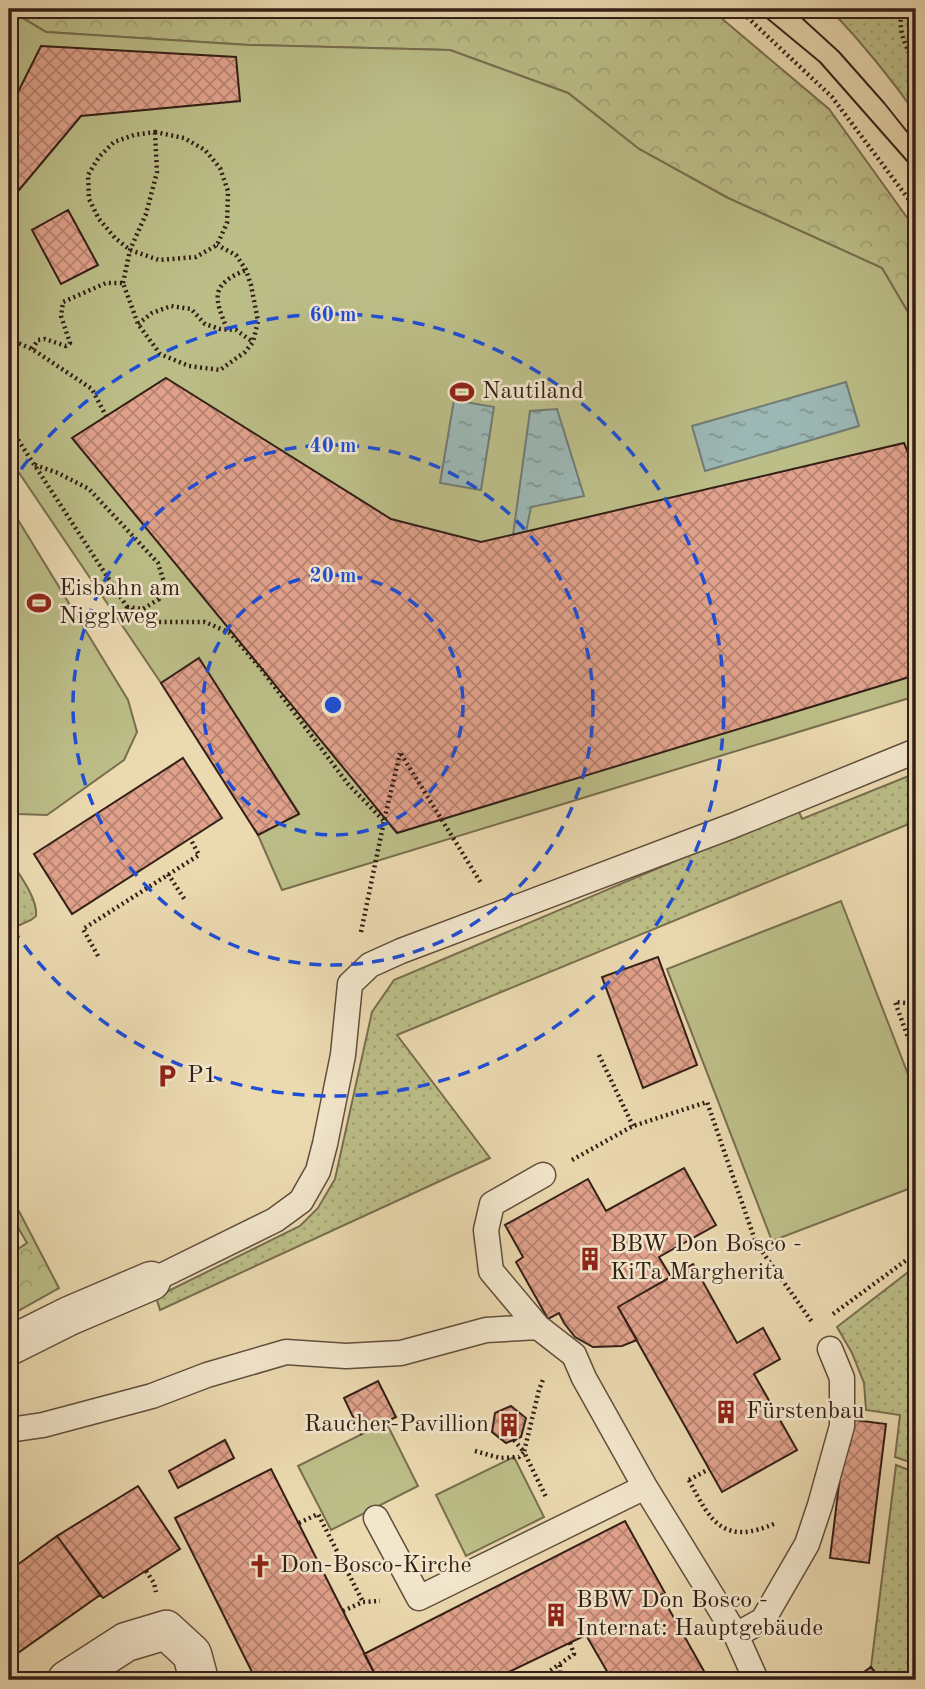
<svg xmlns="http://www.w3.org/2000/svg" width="925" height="1689" viewBox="0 0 925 1689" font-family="'Old Standard TT',serif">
  <defs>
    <pattern id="forest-crowns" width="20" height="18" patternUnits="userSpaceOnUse" patternTransform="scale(1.75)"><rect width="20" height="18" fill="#bcbe88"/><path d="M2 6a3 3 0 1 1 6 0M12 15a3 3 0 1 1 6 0" fill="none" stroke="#a2a375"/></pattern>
    <pattern id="park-dots" width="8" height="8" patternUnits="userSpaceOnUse" patternTransform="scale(1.75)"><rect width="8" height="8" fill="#bcbe88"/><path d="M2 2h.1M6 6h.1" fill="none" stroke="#a2a375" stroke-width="1.8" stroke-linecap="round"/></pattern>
    <pattern id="water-ripples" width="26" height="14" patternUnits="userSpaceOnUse" patternTransform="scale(1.75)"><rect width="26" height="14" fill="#9cb8b5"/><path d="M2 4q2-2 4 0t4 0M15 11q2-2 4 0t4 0" fill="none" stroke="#809592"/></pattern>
    <pattern id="building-cross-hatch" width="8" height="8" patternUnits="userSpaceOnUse" patternTransform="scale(1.75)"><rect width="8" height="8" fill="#e1a28c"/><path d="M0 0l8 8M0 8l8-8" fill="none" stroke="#b78371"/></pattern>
  </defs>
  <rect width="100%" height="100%" fill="#ebd9b0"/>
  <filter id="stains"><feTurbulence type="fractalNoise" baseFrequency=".00286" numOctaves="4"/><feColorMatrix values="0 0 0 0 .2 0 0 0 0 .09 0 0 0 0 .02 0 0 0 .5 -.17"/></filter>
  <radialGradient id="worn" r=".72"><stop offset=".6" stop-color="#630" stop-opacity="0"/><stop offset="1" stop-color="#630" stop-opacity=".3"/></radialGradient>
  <!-- forest -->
  <path fill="url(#forest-crowns)" stroke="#786e4f" stroke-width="2" d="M9,9H703L720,17L829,109L916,230V326L882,268L728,198L639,149L568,93L450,50L249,45L46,32Z
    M9,1192L59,1288L9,1316V1255L27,1243L9,1212Z"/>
  <!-- park -->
  <path fill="url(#park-dots)" stroke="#786e4f" stroke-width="2" d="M830,9H916V114C890,77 861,42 830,9Z
    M916,773V821L397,1035L490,1158L160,1310L156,1297L300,1226L318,1208L335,1179L372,1012L394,980L798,809L802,819Z
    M9,858C18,873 38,898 36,916L31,920L9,930Z
    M916,1266V1464L895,1457L900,1415L866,1410L864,1383L852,1353L837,1327Z
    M896,1465L916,1473V1680H881L871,1667Z"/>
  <!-- pitch -->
  <path fill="#bcbe88" stroke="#786e4f" stroke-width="2" d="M9,10L46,32L249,45L450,50L568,93L639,149L728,198L882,268L916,326V696L282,890L258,835L299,813L199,659L161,683L9,458Z
    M9,505L128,700L137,732L124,760L47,815L18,814L9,810Z
    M841,901L916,1095V1186L772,1241L667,969Z
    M386,1422L418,1486L331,1530L298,1466Z
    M514,1457L544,1517L466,1556L436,1495Z"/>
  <!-- water -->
  <path fill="url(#water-ripples)" stroke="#727b75" stroke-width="2" d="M846,382L859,426L705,471L692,426Z
    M454,400L494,407L481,490L440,483Z
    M557,409L584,496L531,507L526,532L513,535L530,411Z"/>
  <!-- building -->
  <path fill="url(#building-cross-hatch)" stroke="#331f16" stroke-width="2" d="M41,46L236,57L240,101L81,116L19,190L9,182V110Z
    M68,210L98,265L61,284L32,230Z
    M166,378L391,519L481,542L904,443L916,472V675L397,833L72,438Z
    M199,658L299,814L258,835L161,683Z
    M183,758L222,818L72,914L34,854Z
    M658,957L697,1065L643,1088L602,977Z
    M684,1168L716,1225L659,1257L671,1277L618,1307L637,1340L622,1346L593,1347L575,1337L564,1323L559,1313L548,1319L516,1262L523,1257L505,1225L588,1179L606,1211Z
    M693,1264L737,1343L763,1328L780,1359L754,1374L797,1450L722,1492L618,1307Z
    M378,1381L396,1417L361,1434L344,1398Z
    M511,1406L526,1418L521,1437L506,1443L492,1432L495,1413Z
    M847,1419L886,1424L869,1563L830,1558Z
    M225,1440L234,1458L178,1488L169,1471Z
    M271,1469L343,1611L378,1680H256L175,1518Z
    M138,1486L180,1549L103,1598L57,1536Z
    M625,1521L665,1593L661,1595L709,1680H612L586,1635L492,1680H378L364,1654Z
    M57,1536L100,1595L15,1655L9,1646V1571Z
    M871,1667L881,1680H853Z"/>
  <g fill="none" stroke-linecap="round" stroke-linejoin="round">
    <!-- lane casing -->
    <g stroke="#614e3c" stroke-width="27">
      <path id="lane" d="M151,1281L275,1220L301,1201L318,1171L325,1144L343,1055L350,984L370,965L401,951L732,826L916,751
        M538,1327L574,1355L584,1378L645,1487L736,1635L756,1680
        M9,1430L43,1425L152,1396L207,1375L286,1352L346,1356L401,1353L486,1330L538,1327L491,1271L486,1230L492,1204L543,1175
        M376,1518L419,1598L645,1487
        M736,1635L763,1620L807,1544L820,1505L842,1426V1378L830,1349"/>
    </g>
    <!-- street casing -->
    <g stroke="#614e3c" stroke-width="41">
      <path id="street" d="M9,1346L69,1316L151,1281
        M67,1680L126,1642L166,1630L192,1654L199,1680"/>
    </g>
    <!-- path -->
    <path stroke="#331f16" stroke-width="4.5" stroke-dasharray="2 3.5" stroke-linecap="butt" d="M733,9L746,16L832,97L916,209
      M903,9C896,28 906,48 916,65
      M155,132L184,138L205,150L220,168L228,191L227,223L217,245L196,257L159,260L130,250L115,238L99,219L89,199L88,175L99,157L114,142L134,135Z
      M123,283L130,250L146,214L157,172L155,132
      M138,324L152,313L171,306L191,309L205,324L220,329L236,330L253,342
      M227,329C214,297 210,285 246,270
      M9,339L32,349L92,389L106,416
      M32,349L38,340L45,339L66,346L70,343L61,316L63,302L106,283H123L138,324L160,354L189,366L220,370L245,352L253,342L258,321L251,285L246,270L236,255L217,245
      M9,426L127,607L148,622H205L230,633L262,670L348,784L384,821
      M35,465L58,473L89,489L158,563L164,582L159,599L143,609L127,607
      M401,754L481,883
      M168,874L185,900
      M361,932L384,821L400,753
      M98,956L83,929L199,855L190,838
      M916,1004L895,1002L916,1059
      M599,1055L633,1126
      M572,1160L633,1126L707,1102L756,1243L812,1322
      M833,1314L916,1253
      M514,1440L524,1452L539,1390L544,1377
      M475,1451L500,1458L519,1457L524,1452L547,1499
      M689,1480C711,1523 724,1546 776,1523
      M689,1480L709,1469
      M299,1523L318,1514L363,1602
      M146,1571L154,1583L156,1592
      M343,1611L363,1602L380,1601
      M560,1665V1676L563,1680
      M537,1680L574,1654L570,1643"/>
    <!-- lane -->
    <use href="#lane" stroke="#f2e6cc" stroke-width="24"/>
    <!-- street -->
    <use href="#street" stroke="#f2e6cc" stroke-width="38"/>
    <!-- tram -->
    <path stroke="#331f16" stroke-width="2" d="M756,9L820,62L916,171
      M792,9L839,52L885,104L916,143"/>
  </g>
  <!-- distance rings -->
  <g fill="none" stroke="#1d4ed8" stroke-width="3.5" stroke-dasharray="12 9">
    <circle cx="333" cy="705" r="130"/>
    <circle cx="333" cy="705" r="260"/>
    <path d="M9 486A391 391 0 1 1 9 924"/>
  </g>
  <!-- icons -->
  <defs>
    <g id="stadium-bare" transform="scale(1.89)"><path d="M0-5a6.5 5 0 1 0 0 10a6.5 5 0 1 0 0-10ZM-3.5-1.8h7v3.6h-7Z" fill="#8f2418" stroke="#f2e6cc" stroke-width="2.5" paint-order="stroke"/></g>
    <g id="parking-bare" transform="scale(1.89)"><path d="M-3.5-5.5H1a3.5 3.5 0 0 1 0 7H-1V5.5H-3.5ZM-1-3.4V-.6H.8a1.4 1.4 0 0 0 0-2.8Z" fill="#8f2418" stroke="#f2e6cc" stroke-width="2.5" paint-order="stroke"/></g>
    <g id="building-bare" transform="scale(1.89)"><path d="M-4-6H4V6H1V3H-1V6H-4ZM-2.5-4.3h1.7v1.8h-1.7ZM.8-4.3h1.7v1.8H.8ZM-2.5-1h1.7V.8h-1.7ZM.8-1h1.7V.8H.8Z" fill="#8f2418" stroke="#f2e6cc" stroke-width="2.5" paint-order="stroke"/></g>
    <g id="church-bare" transform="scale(1.89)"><path d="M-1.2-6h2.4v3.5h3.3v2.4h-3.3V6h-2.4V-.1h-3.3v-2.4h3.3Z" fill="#8f2418" stroke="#f2e6cc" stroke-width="2.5" paint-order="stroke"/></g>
  </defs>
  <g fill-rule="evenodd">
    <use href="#stadium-bare" x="462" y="392"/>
    <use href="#stadium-bare" x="39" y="603"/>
    <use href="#parking-bare" x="167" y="1076"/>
    <use href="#building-bare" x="590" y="1259"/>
    <use href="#building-bare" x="726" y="1412"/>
    <use href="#building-bare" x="509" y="1425"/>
    <use href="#church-bare" x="260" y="1566"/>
    <use href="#building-bare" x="556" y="1615"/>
  </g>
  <g text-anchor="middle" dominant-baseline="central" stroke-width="5" stroke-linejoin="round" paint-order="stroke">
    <!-- poi labels -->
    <g font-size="24" fill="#331f16" stroke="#f2e6cc" text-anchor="start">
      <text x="482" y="392">Nautiland</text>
      <text x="59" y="589">Eisbahn am<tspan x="59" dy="28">Nigglweg</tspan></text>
      <text x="187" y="1076">P1</text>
      <text x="610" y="1245">BBW Don Bosco -<tspan x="610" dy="28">KiTa Margherita</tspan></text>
      <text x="746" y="1412">Fürstenbau</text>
      <text x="489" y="1425" text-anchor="end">Raucher-Pavillion</text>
      <text x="280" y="1566">Don-Bosco-Kirche</text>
      <text x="576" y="1601">BBW Don Bosco -<tspan x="576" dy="28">Internat: Hauptgebäude</tspan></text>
    </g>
  </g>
  <circle cx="333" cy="705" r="10" fill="#1d4ed8" stroke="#f2e6cc" stroke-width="3.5"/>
  <g font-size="21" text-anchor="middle" font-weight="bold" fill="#1d4ed8" stroke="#f2e6cc" stroke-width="5" stroke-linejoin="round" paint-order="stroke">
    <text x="333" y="321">60 m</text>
    <text x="333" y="452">40 m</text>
    <text x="333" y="582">20 m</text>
  </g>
  <!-- margin -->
  <rect width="925" height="1689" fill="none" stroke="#ebd9b0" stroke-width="35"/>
  <rect x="10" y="10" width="904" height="1668" fill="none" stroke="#331f16" stroke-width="3.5"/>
  <rect x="18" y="18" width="890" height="1654" fill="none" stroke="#331f16" stroke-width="2"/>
  <rect width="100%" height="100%" filter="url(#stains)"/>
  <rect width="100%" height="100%" fill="url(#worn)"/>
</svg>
